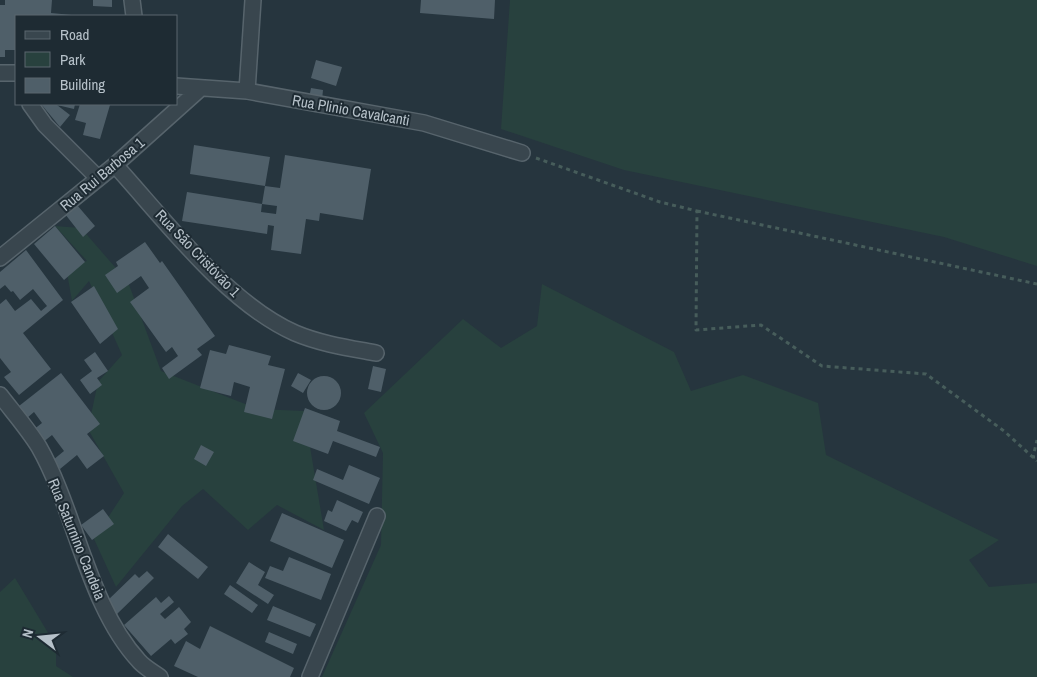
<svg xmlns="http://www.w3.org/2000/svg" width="1037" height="677" viewBox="0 0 1037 677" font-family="'Archivo Narrow',sans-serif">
  <rect width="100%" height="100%" fill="#26353e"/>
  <!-- green -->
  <path fill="#28413e" d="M510,0H1037V266L944,237L624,170L501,129Z
    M55,226L81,228L128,282L161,371L258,409L304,411L324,530L277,505L248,530L203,489L182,506L116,587L94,539L124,493L88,429L98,382L122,355L89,281L72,301L66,267L87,261Z
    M542,284L674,352L691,391L743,375L818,403L826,455L999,540L969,560L989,587L1037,583V677H322L381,545L383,453L364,413L463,319L501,348L537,326Z
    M15,578L56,646V666L73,677H0V592Z"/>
  <!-- building -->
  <path fill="#4f5f69" d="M5,0H52L51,13L82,16H16V50H5V57H0V5H5Z
    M93,0H112V7L93,6Z
    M421,0H495L494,19L420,13Z
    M316,60L342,67L336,86L311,78Z
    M311,88L323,90L322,100L309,98Z
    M41,104H75L74,109L57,105L70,115L60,127Z
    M80,104L110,105L100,139L83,135L86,123L75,120Z
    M194,145L270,157L265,186L280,188L285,155L371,169L363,220L320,213L319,221L306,219L301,254L271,250L274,226L268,225L267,234L182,221L187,192L262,204L261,212L276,214L277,206L262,204L265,186L190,174Z
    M77,205L95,226L83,237L65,214Z
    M55,226L85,262L64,280L34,244Z
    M145,242L160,263L162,261L215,336L197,349L202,355L169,379L162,368L178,356L172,347L166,352L130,302L149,288L141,276L117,293L105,275L118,266L116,262Z
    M26,250L63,300L23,333L51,369L19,395L4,377L11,372L0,358V304L6,299L15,311L31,299L41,311L47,306L33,289L20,300L13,291L11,292L5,285L0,289V272Z
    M94,286L118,329L100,344L71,302Z
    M229,345L271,356L268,365L285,369L272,419L244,412L250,387L234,382L231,396L200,388L210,350L226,354Z
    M95,352L108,371L97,378L102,385L90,394L80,380L92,371L84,360Z
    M373,366L386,369L381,392L368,389Z
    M61,373L100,424L87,434L104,456L87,469L77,455L60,469L53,460L64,451L52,435L42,443L33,430L42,423L34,412L27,418L19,406Z
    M298,373L311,380L303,393L291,386Z
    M307 393a17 17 0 1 1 34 0a17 17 0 1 1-34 0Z
    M305,408L340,421L337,431L380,447L376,457L333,441L328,454L293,441Z
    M201,445L214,452L206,466L194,459Z
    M349,465L380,478L369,504L313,480L317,469L343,480Z
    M337,500L363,512L358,523L352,520L346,531L324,521L328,510L332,512Z
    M103,509L114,524L92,540L81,525Z
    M282,513L344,540L332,568L270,541Z
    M168,534L208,567L198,579L158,547Z
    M289,557L331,574L321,600L265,578L270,566L283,571Z
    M249,562L265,572L258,585L274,595L268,604L236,583Z
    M147,571L154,578L117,614L106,602L135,574L139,578Z
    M230,585L258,605L252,613L224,594Z
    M169,596L174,602L160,614L165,619L179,607L191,622L184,629L188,634L175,644L171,639L151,656L124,625L156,597L161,603Z
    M273,606L316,624L310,637L267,620Z
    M210,626L294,668L290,677H198L174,666L186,641L200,649Z
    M269,632L297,644L293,654L265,642Z"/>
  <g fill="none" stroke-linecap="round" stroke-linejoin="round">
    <!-- street casing -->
    <g stroke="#57646c" stroke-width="18">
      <path id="street" d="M132,0L134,16
        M0,73H16
        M176,86L247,91L424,123L522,153
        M247,91L253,0
        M30,104L45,125L98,178
        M115,165C165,220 227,303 295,333C321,344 349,348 376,353
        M0,258L115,165L201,88
        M0,395C13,412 28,429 39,447C76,512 88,606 139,661C144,667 153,672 160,677
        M310,677L377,516"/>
    </g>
    <!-- path -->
    <path stroke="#475d5b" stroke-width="3" stroke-dasharray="4 4" stroke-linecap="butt" d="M536,158L660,202L697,211L696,330L761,325L822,366L926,374L1004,431L1037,461
      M697,211L1037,284
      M1035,457H1033L1037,440"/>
    <!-- street -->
    <use href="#street" stroke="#39464e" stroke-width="15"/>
  </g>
  <g text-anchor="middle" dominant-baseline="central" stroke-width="4" stroke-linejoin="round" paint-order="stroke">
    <!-- street labels -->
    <g font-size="15" fill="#b6c1c9" stroke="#1e2b33">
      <text transform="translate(351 110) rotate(10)">Rua Plinio Cavalcanti</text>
      <text transform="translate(102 174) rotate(-40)">Rua Rui Barbosa 1</text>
      <text transform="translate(198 253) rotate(46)">Rua São Cristóvão 1</text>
      <text transform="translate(77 539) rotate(68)">Rua Saturnino Candeia</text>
    </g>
  </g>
  <!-- legend -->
  <rect x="15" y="15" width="162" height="90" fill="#1e2b33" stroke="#5b676f"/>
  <rect x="25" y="31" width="25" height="8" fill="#39464e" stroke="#5b676f"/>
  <text x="60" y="40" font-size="15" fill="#b6c1c9">Road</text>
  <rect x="25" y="52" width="25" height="15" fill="#28413e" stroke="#5b676f"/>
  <text x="60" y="65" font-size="15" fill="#b6c1c9">Park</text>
  <rect x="25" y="78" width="25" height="15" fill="#4f5f69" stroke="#5b676f"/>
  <text x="60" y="90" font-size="15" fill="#b6c1c9">Building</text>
  <!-- north arrow -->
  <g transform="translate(40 637) rotate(286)" stroke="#1e2b33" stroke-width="4" paint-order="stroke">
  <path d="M0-4L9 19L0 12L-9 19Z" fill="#b6c1c9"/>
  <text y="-8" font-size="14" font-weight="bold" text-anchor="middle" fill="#b6c1c9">N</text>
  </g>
</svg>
